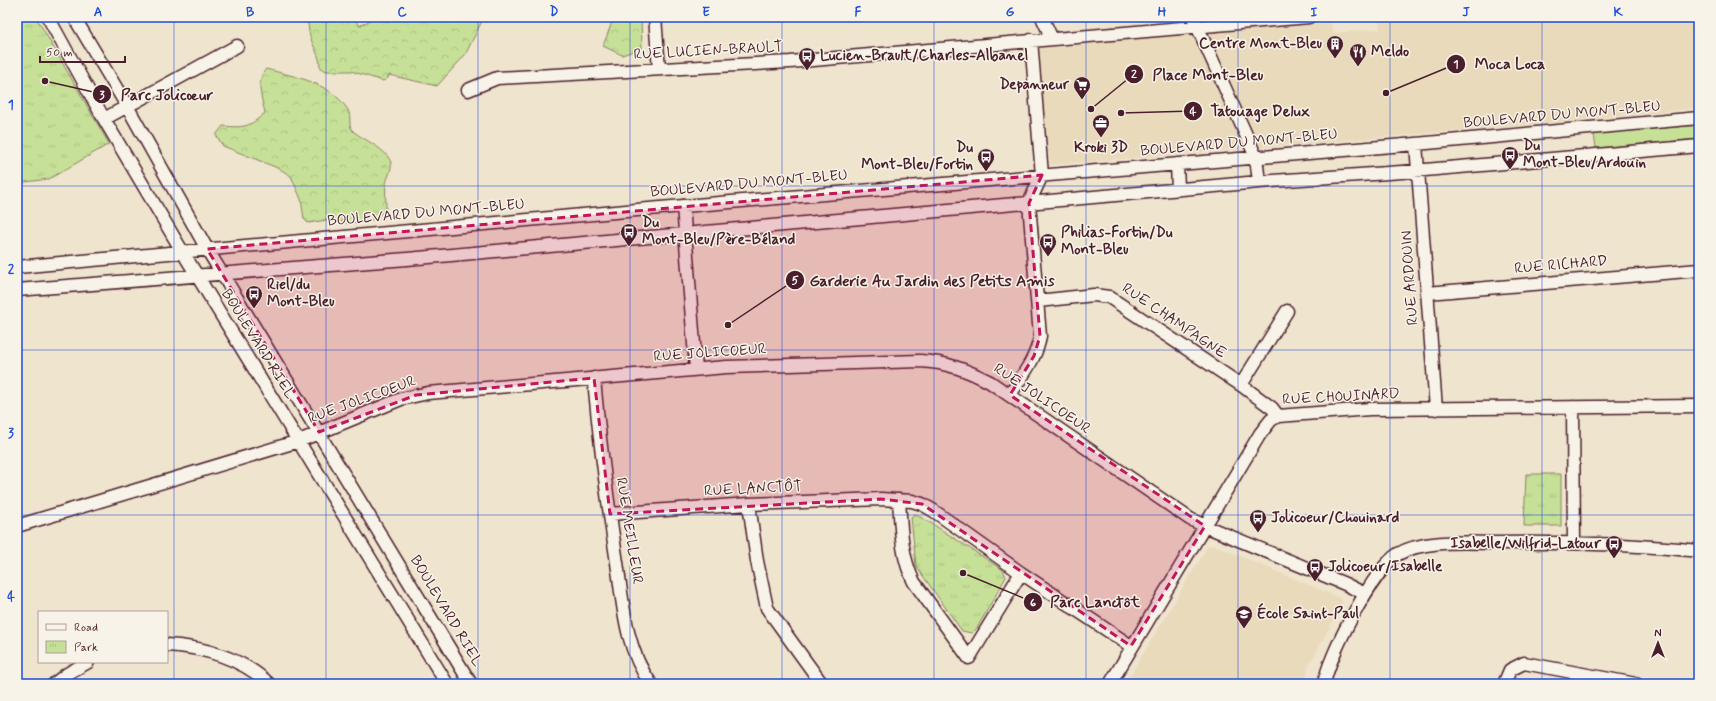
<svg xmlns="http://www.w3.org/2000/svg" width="1716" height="701" viewBox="0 0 1716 701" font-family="Mynerve,sans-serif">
  <defs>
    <pattern id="forest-crowns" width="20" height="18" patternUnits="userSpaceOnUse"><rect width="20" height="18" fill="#c6e197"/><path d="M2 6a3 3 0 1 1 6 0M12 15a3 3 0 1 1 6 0" fill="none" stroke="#acc182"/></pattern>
    <pattern id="park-tufts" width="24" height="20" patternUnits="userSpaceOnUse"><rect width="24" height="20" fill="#c6e197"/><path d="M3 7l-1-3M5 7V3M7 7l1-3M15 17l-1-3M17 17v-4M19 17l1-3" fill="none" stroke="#acc182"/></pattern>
  </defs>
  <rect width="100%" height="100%" fill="#efe4ce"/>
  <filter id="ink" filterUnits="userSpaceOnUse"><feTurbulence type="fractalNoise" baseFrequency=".025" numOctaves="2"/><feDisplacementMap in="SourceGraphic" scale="8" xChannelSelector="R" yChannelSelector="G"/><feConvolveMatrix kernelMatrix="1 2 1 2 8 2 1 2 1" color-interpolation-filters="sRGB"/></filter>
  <g filter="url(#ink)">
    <!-- built -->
    <path fill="#e9dabc" d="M1379,17H1699V108L1537,124L1050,165L1037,49L1216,31L1331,23L1333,33L1380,29Z
      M1214,545L1340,598L1343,603L1308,667L1305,684H1125L1208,546Z"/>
    <!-- grass -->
    <path fill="#c6e197" stroke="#888061" d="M1699,125V139L1596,148L1594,134Z"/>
    <!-- forest -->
    <path fill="url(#forest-crowns)" stroke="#888061" d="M306,17H354L359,26L376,17H484L465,55L437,86L389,75L388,78L383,81L351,71H326L320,67C320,55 313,47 310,36C308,30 309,23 306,17Z
      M614,17H641L642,48L622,55L603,46Z
      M266,69C296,77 330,82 348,110C352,117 347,127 354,132C364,140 387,149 391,163C392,171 387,177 386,184C385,192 386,200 386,208L377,218L365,222L346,223L333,219L308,223L304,219L301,199L291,176L280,169L223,146L216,135L223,126C245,128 249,127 265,113C262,99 255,82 266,69Z"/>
    <!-- park -->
    <path fill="url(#park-tufts)" stroke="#888061" d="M17,17H36L109,144L49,179L17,183Z
      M1526,474H1561V526H1524Z
      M915,514L934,525L1003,570L1006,577L977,628L972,633L962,631L916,566L911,517Z"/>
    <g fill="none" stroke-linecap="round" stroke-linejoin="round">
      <!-- minor casing -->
      <g stroke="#4a1f2b" stroke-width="15">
        <path id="minor" d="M48,17L104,119L182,251L447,684
          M74,17L127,106L207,249L471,684
          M655,17L659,69
          M1042,17L1052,39
          M1193,17L1256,157L1259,182
          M468,90L497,78L790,62L1309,17
          M104,119L237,46
          M1416,144L1436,409
          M1177,164L1178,189
          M1029,203L1042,175L1031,40
          M683,206L696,369
          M17,267L637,210L1416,144L1699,118
          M17,290L407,259L1259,182L1402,172L1699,146
          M1427,293L1699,270
          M1038,301L1094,295L1109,297L1241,385L1272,408L1278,416
          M594,378C599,438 607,497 616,556C623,600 624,647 651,684
          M1241,385L1287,311
          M1010,395C1021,377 1037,358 1040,336L1029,203
          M1573,407L1574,542
          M899,500C901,528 901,557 914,582L969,658L1021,573
          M749,504L757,561L767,608L822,684
          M610,514L749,504L881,499L912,501L922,504L934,511L1021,573L1131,646
          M17,526L299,441L401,399L428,393L726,367L920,361C946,362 967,370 990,382L1190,519L1205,526L1345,584L1365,594
          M167,645C203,647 242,658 269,684
          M54,684L67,674L88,662
          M1110,684L1260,434L1271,420L1278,416L1370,409L1699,406
          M1324,684C1329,655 1373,570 1398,554C1424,539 1467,543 1497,543C1564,542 1632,544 1699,551
          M1504,684L1510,670L1524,663L1636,684"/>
      </g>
      <!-- minor -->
      <use href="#minor" stroke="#f7f3e8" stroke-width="12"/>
    </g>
  </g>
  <!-- marked area -->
  <path fill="#c2185b" fill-opacity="0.2" stroke="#c2185b" stroke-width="3" stroke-dasharray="8 5" stroke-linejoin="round" d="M1042,175L1029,203L1040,336L1034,356L1010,395L1205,526L1131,646L922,504L881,499L610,514L594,378L416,395L319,432L207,249Z"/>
  <!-- grid -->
  <path fill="none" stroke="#1d4ed8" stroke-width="1" stroke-opacity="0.55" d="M174,17V684M326,17V684M478,17V684M630,17V684M782,17V684M934,17V684M1086,17V684M1238,17V684M1390,17V684M1542,17V684M17,186H1699M17,350H1699M17,515H1699"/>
  <!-- icons -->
  <defs>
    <g id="building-pin" transform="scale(0.9)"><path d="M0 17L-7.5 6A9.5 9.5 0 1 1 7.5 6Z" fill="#4a1f2b" stroke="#f7f3e8"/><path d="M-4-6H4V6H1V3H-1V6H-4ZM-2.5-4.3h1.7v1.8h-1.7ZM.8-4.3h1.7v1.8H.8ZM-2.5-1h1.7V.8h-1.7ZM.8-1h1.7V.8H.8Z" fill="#fff"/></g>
    <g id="restaurant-pin" transform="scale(0.9)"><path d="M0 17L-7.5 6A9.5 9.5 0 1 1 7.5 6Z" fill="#4a1f2b" stroke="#f7f3e8"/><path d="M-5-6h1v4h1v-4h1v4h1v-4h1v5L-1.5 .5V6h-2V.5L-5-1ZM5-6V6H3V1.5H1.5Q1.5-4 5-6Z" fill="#fff"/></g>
    <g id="bus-pin" transform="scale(0.9)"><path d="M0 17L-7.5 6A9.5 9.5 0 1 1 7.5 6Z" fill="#4a1f2b" stroke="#f7f3e8"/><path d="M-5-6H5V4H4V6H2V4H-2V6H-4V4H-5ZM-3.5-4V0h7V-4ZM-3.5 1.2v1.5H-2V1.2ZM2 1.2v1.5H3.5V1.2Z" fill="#fff"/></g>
    <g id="supermarket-pin" transform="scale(0.9)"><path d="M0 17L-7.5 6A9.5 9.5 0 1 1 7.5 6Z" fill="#4a1f2b" stroke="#f7f3e8"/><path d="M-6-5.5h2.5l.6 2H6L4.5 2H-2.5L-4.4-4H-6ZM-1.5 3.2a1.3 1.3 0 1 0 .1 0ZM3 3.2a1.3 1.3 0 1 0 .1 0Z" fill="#fff"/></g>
    <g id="office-pin" transform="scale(0.9)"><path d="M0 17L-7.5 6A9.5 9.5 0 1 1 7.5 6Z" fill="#4a1f2b" stroke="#f7f3e8"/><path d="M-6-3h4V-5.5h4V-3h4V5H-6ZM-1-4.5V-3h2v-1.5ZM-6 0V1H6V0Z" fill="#fff"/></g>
    <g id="school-pin" transform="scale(0.9)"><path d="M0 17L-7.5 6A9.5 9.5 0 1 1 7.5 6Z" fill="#4a1f2b" stroke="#f7f3e8"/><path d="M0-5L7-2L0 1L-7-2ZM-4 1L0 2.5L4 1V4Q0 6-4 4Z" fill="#fff"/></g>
  </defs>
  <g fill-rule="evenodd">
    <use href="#building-pin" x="1335" y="44"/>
    <use href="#restaurant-pin" x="1358" y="52"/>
    <use href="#bus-pin" x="807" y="56"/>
    <use href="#supermarket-pin" x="1082" y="85"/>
    <use href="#office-pin" x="1101" y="123"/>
    <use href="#bus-pin" x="1510" y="155"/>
    <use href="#bus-pin" x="986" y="157"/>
    <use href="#bus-pin" x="629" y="232"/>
    <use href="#bus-pin" x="1048" y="242"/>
    <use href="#bus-pin" x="254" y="294"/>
    <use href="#bus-pin" x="1258" y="518"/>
    <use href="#bus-pin" x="1614" y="544"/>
    <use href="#bus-pin" x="1315" y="567"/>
    <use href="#school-pin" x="1244" y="614"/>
  </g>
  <g text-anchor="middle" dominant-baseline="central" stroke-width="3" stroke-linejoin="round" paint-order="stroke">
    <!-- poi labels -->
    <g font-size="15" font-weight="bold" fill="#4a1f2b" stroke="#f7f3e8" text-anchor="start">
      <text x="1322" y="44" text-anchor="end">Centre Mont-Bleu</text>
      <text x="1371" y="52">Meldo</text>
      <text x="820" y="56">Lucien-Brault/Charles-Albanel</text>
      <text x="1069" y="85" text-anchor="end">Depanneur</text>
      <text x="1523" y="146">Du<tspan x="1523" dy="17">Mont-Bleu/Ardouin</tspan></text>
      <text x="973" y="148" text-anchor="end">Du<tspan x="973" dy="17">Mont-Bleu/Fortin</tspan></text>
      <text x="1101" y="148" text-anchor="middle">Kroki 3D</text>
      <text x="642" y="223">Du<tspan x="642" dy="17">Mont-Bleu/Père-Béland</tspan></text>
      <text x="1061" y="233">Philias-Fortin/Du<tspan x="1061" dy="17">Mont-Bleu</tspan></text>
      <text x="267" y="285">Riel/du<tspan x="267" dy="17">Mont-Bleu</tspan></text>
      <text x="1271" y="518">Jolicoeur/Chouinard</text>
      <text x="1601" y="544" text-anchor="end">Isabelle/Wilfrid-Latour</text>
      <text x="1328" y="567">Jolicoeur/Isabelle</text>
      <text x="1257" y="614">École Saint-Paul</text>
    </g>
    <!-- street labels -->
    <g font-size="15" fill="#4a1f2b" stroke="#f7f3e8">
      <text transform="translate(708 51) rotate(-3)">RUE LUCIEN-BRAULT</text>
      <text transform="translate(1562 115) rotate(-5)">BOULEVARD DU MONT-BLEU</text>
      <text transform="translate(1239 143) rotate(-5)">BOULEVARD DU MONT-BLEU</text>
      <text transform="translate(749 184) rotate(-5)">BOULEVARD DU MONT-BLEU</text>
      <text transform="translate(426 213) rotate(-5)">BOULEVARD DU MONT-BLEU</text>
      <text transform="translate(1561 265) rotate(-5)">RUE RICHARD</text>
      <text transform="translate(1410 278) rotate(-94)">RUE ARDOUIN</text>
      <text transform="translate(1174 321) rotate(34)">RUE CHAMPAGNE</text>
      <text transform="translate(258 344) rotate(58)">BOULEVARD RIEL</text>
      <text transform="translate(710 353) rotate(-4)">RUE JOLICOEUR</text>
      <text transform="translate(1341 397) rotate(-3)">RUE CHOUINARD</text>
      <text transform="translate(1042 399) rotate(34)">RUE JOLICOEUR</text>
      <text transform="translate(362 400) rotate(-20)">RUE JOLICOEUR</text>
      <text transform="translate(753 489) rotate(-3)">RUE LANCTÔT</text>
      <text transform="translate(629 531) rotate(81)">RUE MEILLEUR</text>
      <text transform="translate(446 611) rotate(59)">BOULEVARD RIEL</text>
    </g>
  </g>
  <!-- callouts -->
  <path fill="none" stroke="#4a1f2b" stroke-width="1.5" d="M1386 93L1456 64M1091 109L1134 74M45 81L102 94M1121 113L1193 111M728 325L795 280M963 573L1033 602"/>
  <g fill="#4a1f2b" stroke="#f7f3e8" stroke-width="1.5">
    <circle cx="1386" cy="93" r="4"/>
    <circle cx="1091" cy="109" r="4"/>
    <circle cx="45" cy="81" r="4"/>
    <circle cx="1121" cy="113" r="4"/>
    <circle cx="728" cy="325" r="4"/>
    <circle cx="963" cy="573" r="4"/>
    <circle cx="1456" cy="64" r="10"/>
    <circle cx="1134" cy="74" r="10"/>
    <circle cx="102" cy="94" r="10"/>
    <circle cx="1193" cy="111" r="10"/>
    <circle cx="795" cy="280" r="10"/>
    <circle cx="1033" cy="602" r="10"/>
  </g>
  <g font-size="12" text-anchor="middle" font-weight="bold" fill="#fff">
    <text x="1456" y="68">1</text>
    <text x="1134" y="78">2</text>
    <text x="102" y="99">3</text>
    <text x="1193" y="115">4</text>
    <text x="795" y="284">5</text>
    <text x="1033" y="606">6</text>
  </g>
  <g font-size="16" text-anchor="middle" font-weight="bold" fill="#4a1f2b" stroke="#f7f3e8" stroke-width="3" stroke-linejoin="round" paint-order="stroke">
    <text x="1510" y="69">Moca Loca</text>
    <text x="1208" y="80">Place Mont-Bleu</text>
    <text x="167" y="100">Parc Jolicœur</text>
    <text x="1260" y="116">Tatouage Delux</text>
    <text x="932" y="286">Garderie Au Jardin des Petits Amis</text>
    <text x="1095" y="607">Parc Lanctôt</text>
  </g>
  <!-- margin -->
  <rect width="1716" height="701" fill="none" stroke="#f7f3e8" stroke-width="44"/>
  <!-- legend -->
  <rect x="38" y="611" width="130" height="52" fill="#f7f3e8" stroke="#b29e9c"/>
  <rect x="46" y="624" width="20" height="6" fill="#f7f3e8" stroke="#b29e9c"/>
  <text x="74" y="631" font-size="12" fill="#4a1f2b">Road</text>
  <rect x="46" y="641" width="20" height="12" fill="url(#park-tufts)" stroke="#b29e9c"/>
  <text x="74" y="651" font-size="12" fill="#4a1f2b">Park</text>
  <!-- north arrow -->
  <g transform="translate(1658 643)" stroke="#f7f3e8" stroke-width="3" paint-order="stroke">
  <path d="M0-3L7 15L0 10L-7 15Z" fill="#4a1f2b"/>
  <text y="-6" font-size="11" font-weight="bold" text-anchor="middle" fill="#4a1f2b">N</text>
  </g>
  <!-- scale -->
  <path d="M40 56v6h85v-6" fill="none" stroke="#4a1f2b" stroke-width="2"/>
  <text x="46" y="56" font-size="12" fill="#4a1f2b" stroke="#f7f3e8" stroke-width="3" paint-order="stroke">50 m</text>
  <rect x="22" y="22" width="1672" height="657" fill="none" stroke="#1d4ed8" stroke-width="1.5"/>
  <g font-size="13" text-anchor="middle" font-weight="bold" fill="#1d4ed8">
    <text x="98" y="16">A</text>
    <text x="250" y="16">B</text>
    <text x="402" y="16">C</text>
    <text x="554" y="16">D</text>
    <text x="706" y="16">E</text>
    <text x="858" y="16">F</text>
    <text x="1010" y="16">G</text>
    <text x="1162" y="16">H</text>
    <text x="1314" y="16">I</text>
    <text x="1466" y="16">J</text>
    <text x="1618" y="16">K</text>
    <text x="11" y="109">1</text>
    <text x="11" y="273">2</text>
    <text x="11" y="437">3</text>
    <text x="11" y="601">4</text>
  </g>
</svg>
